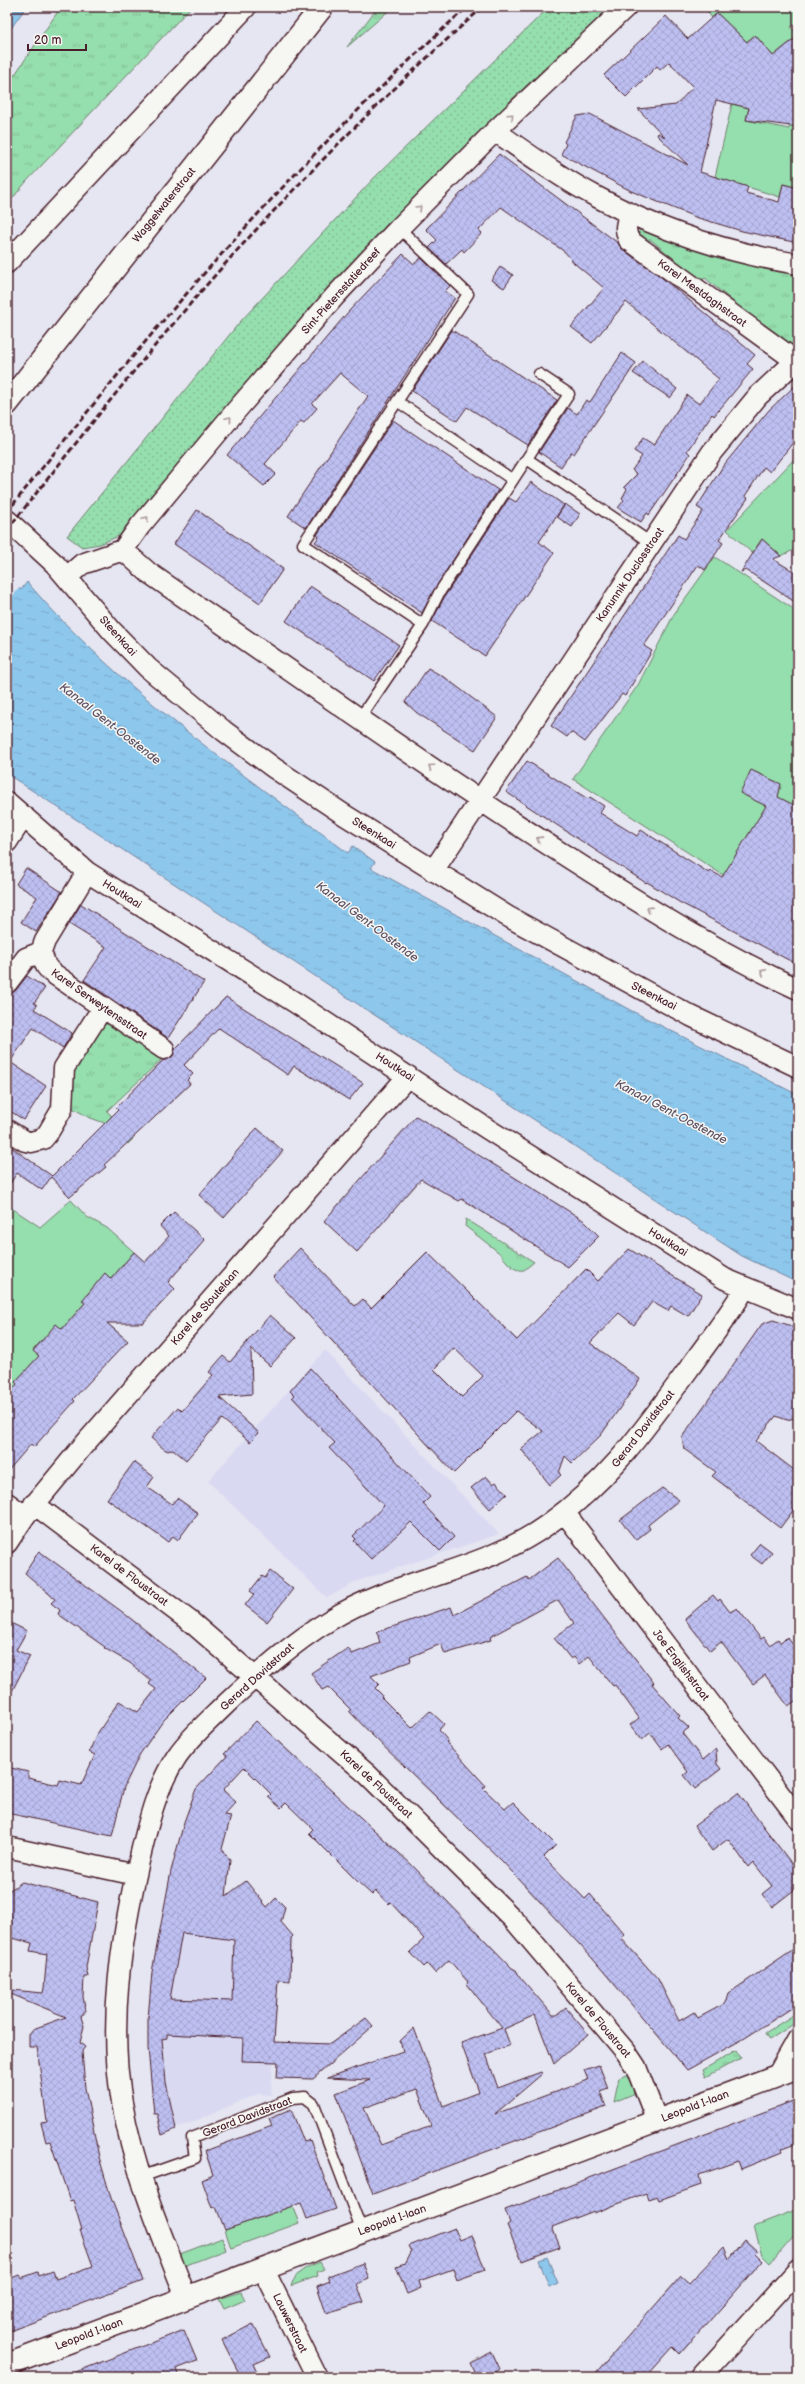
<svg xmlns="http://www.w3.org/2000/svg" width="805" height="2384" viewBox="0 0 805 2384" font-family="'Balsamiq Sans',sans-serif">
  <defs>
    <pattern id="grass-tufts" width="24" height="20" patternUnits="userSpaceOnUse"><rect width="24" height="20" fill="#95dead"/><path d="M3 7l-1-3M5 7V3M7 7l1-3M15 17l-1-3M17 17v-4M19 17l1-3" fill="none" stroke="#82be95"/></pattern>
    <pattern id="park-dots" width="8" height="8" patternUnits="userSpaceOnUse"><rect width="8" height="8" fill="#95dead"/><path d="M2 2h.1M6 6h.1" fill="none" stroke="#82be95" stroke-width="1.8" stroke-linecap="round"/></pattern>
    <pattern id="water-ripples" width="26" height="14" patternUnits="userSpaceOnUse"><rect width="26" height="14" fill="#8dc7ec"/><path d="M2 4q2-2 4 0t4 0M15 11q2-2 4 0t4 0" fill="none" stroke="#7baacb"/></pattern>
    <pattern id="building-cross-hatch" width="8" height="8" patternUnits="userSpaceOnUse"><rect width="8" height="8" fill="#bdbff1"/><path d="M0 0l8 8M0 8l8-8" fill="none" stroke="#a4a4cf"/></pattern>
  </defs>
  <rect width="100%" height="100%" fill="#e5e6f2"/>
  <filter id="ink" filterUnits="userSpaceOnUse"><feTurbulence type="fractalNoise" baseFrequency=".025" numOctaves="2"/><feDisplacementMap in="SourceGraphic" scale="8" xChannelSelector="R" yChannelSelector="G"/><feConvolveMatrix kernelMatrix="1 2 1 2 8 2 1 2 1" color-interpolation-filters="sRGB"/></filter>
  <g filter="url(#ink)">
    <!-- built -->
    <path fill="#d9daf2" d="M325,1350L499,1534L355,1582L327,1598L208,1481Z
      M164,1905L282,1923L293,1936L290,1981L278,1980L271,2095L258,2094L164,2134L152,2088L148,2030L152,1972Z"/>
    <!-- grass -->
    <path fill="url(#grass-tufts)" stroke="#707e6c" d="M61,7H191L26,182L7,205V86Z
      M378,7H393L347,47Z
      M642,227L798,270V349L790,355L743,310L705,278L701,281L651,240L639,241L637,235Z
      M104,1024H108L162,1059L107,1111L133,1139L128,1144L107,1124L88,1117L71,1107V1072Z
      M466,1219L534,1262L524,1270C510,1272 506,1258 497,1251C486,1243 476,1234 465,1226Z
      M798,2012V2021L769,2040L765,2033Z
      M736,2050L741,2058L706,2077L703,2070Z"/>
    <!-- park -->
    <path fill="url(#park-dots)" stroke="#707e6c" d="M549,7H614C515,97 419,189 329,288C257,368 190,453 121,535L100,544L82,547L67,536L239,323L374,178Z"/>
    <!-- garden -->
    <path fill="#95dead" stroke="#707e6c" d="M711,7H798V21L791,27L798,36L773,56L755,35L746,42L717,13L712,18L707,11Z
      M732,104L749,108L746,120L789,129L790,117H796L795,130H798V188L783,184L780,197L715,177Z
      M798,455V548L781,556L762,539L752,553L727,530Z
      M715,557L798,612V694L796,698L798,700V812L726,877L573,779L638,685L674,614Z
      M71,1200L87,1217L107,1228L134,1252L111,1279L105,1274L82,1300L85,1303L62,1329L56,1325L33,1350L39,1356L15,1382L17,1384L7,1396V1205L40,1227Z
      M626,2075L632,2077L638,2092L614,2102L619,2078Z
      M292,2206L299,2223L231,2248L225,2230Z
      M798,2209V2231L770,2263L762,2255L754,2226Z
      M222,2238L226,2250L184,2266L180,2254Z
      M320,2262L324,2269L317,2272L318,2276L291,2286C296,2271 307,2267 320,2262Z
      M241,2292L245,2300L224,2309L219,2299Z"/>
    <!-- water -->
    <path fill="url(#water-ripples)" stroke="#72849f" d="M7,7H26L7,34Z
      M7,577L21,590L27,582C119,689 236,769 348,853L353,846L375,862L371,868L630,1010L798,1095V1283L742,1256L7,774Z
      M547,2257L558,2283L549,2287L539,2260Z"/>
    <!-- pier -->
    <path fill="#e5e6f2" d="M7,575L20,587L7,603Z"/>
    <!-- building -->
    <path fill="url(#building-cross-hatch)" stroke="#4a1f2b" fill-rule="evenodd" d="M717,13L747,42L755,35L773,56L798,36V127L746,120L749,108L716,100L700,172L748,187L746,193L779,202L783,184L798,188V243L742,231L695,217L631,191L561,154L566,144L564,142L577,116L590,114L688,165L657,135L658,133L665,137L638,109L676,105L693,87L669,62L660,70L657,66L626,97L604,75L666,16L688,39Z
      M499,154L618,243L622,249L660,276L755,355L747,364L753,369L714,416L712,414L687,451L690,454L681,468L649,515L647,513L641,522L618,508L624,500L622,498L627,489L624,487L637,474L632,470L642,456L634,451L643,438L654,445L687,395L699,404L719,379L626,302L592,343L571,327L604,288L574,263L565,252L501,207L479,230L482,233L464,252L462,249L446,264L429,248L437,240L426,229Z
      M403,254L414,264L421,258L450,286L445,291L455,298L306,528L288,516L368,396L340,373L312,404L317,408L304,423L301,421L265,464L276,474L264,486L227,455L349,311Z
      M500,267L513,275L504,288L491,280Z
      M452,330L557,400L528,445L467,407L457,421L412,391Z
      M622,353L636,363L574,454L571,452L561,467L539,452L568,408L577,414L586,400L590,402Z
      M643,361L677,389L670,398L633,373Z
      M798,383V436L770,472L764,467L745,496L748,498L719,540L723,543L705,570L698,565L644,646L652,651L625,696L622,694L585,742L571,732L567,737L551,726L678,535L684,539L703,511L697,507L723,466L769,410Z
      M393,420L498,490L434,590L422,613L315,542L319,537L317,535Z
      M531,482L564,505L539,542L554,553L485,656L432,621L445,596L509,498L516,502Z
      M565,504L580,514L572,527L557,517Z
      M197,510L283,569L260,603L174,544Z
      M762,539L781,556L773,559L798,574V604L746,570L741,572Z
      M310,586L399,645L374,681L286,621Z
      M428,668L447,679L497,717L475,750L417,713L405,702Z
      M527,761L588,799L590,797L604,806L600,813L637,836L641,830L709,873L711,871L722,877L766,806L740,793L751,770L781,784L778,797L798,807V965L679,902L647,882L646,883L506,792Z
      M26,868L62,892L36,932L21,922L37,897L16,884Z
      M81,904L204,982L168,1038L84,980L106,947L69,924Z
      M27,976L45,988L34,1003L37,1005L34,1009L72,1033L63,1048L33,1028L10,1062L46,1086L24,1120L7,1109V994L16,990Z
      M226,997L363,1083L349,1100L294,1066L288,1075L219,1028L184,1065L193,1074L187,1080L190,1084L104,1165L106,1167L70,1197L51,1177L42,1190L17,1173L7,1188V1144L52,1176L118,1110L116,1108L162,1061L173,1056L175,1049Z
      M416,1116L583,1220L599,1236L568,1267L462,1199L459,1201L421,1179L357,1252L324,1221Z
      M257,1128L283,1151L224,1218L199,1195Z
      M174,1212L205,1240L168,1282L175,1289L143,1323H107L128,1341L73,1399L75,1401L34,1447L31,1444L7,1472V1396L17,1384L15,1382L39,1356L33,1351L56,1324L62,1329L85,1303L82,1301L105,1273L111,1279L134,1252L145,1262L169,1236L160,1226Z
      M300,1248L355,1306L363,1299L371,1308L427,1252L517,1340L586,1269L598,1281L629,1249L702,1294L688,1316L671,1306L668,1311L652,1302L634,1325L619,1313L590,1343L640,1379L601,1435L572,1463L565,1456L559,1473L561,1475L550,1485L521,1449L543,1431L516,1411L454,1473L273,1277ZM454,1348L483,1376L462,1397L434,1369Z
      M270,1315L296,1338L270,1366L251,1349L252,1394L219,1397L259,1433L250,1442L222,1419L186,1460L173,1449L168,1451L164,1449L151,1438L178,1407L182,1411L213,1375L209,1372L223,1356L230,1362Z
      M773,1320L798,1328V1417L787,1420L776,1416L756,1441L798,1473V1504L780,1528L712,1476L716,1472L684,1449L682,1437L762,1324Z
      M310,1368L430,1497L423,1504L454,1537L440,1551L411,1522L371,1559L354,1541L356,1539L353,1536L384,1506L329,1448L335,1443L292,1397L294,1395L290,1391Z
      M134,1462L154,1477L147,1487L172,1504L177,1498L198,1513L178,1540L173,1536L168,1542L107,1499Z
      M486,1476L493,1484L496,1482L507,1494L490,1509L471,1488Z
      M662,1488L679,1500L648,1525L650,1529L636,1540L620,1520Z
      M760,1543L772,1552L762,1564L750,1555Z
      M39,1551L121,1611L206,1678L163,1721L140,1754L124,1787L112,1836L7,1813V1767L28,1772V1778L58,1785L60,1780L81,1785L95,1755L89,1752L97,1734L119,1701L138,1712L156,1689L149,1684L151,1681L130,1663L104,1648L105,1647L58,1614L60,1610L51,1603L55,1599L25,1573Z
      M558,1558L654,1683L652,1684L680,1716L678,1718L689,1728L682,1733L703,1760L716,1749L717,1764L721,1769L695,1789L684,1775L688,1772L668,1744L662,1749L650,1733L642,1740L630,1725L639,1718L615,1685L613,1686L589,1656L579,1664L574,1657L571,1659L554,1638L574,1623L558,1600L490,1637L491,1640L445,1654L441,1644L410,1657L411,1661L371,1676L379,1684L375,1688L382,1695L381,1697L412,1728L430,1711L444,1724L439,1730L448,1741L446,1742L486,1786L483,1788L505,1809L513,1802L556,1845L544,1857L585,1899L590,1894L625,1935L621,1938L658,1979L679,2021L694,2012L698,2018L726,2003L729,1993L798,1946V2004L745,2038L687,2070L592,1958L502,1861L373,1736L349,1711L351,1710L328,1687L322,1690L311,1673L348,1648L352,1654L380,1643L377,1632L451,1607L454,1615L527,1577L529,1580Z
      M270,1571L293,1589L267,1622L245,1605L254,1594L250,1591L262,1576L265,1578Z
      M713,1595L718,1601L720,1599L730,1612L737,1608L761,1639L764,1637L770,1645L778,1639L781,1643L787,1637L798,1651V1699L788,1706L765,1675L753,1684L721,1642L710,1651L685,1619Z
      M7,1621L27,1631L16,1650L30,1656L7,1701Z
      M256,1721L412,1865L512,1968L516,1970L520,1977L553,2015H557L566,2008L588,2034L554,2064L535,2015L504,2029L510,2045L486,2054L498,2088L541,2072L542,2074L495,2114L588,2080L584,2070L599,2065L608,2088L600,2091L606,2107L373,2194L336,2093L370,2080L327,2078L403,2051L400,2041L414,2028L443,2106L479,2092L461,2043L502,2028L467,1984L468,1982L449,1960L435,1973L427,1964L424,1967L410,1952L424,1939L390,1902L388,1904L376,1891L372,1895L358,1882L309,1833L313,1829L286,1803L281,1808L268,1797L271,1794L244,1767L223,1790L236,1802L224,1815L231,1816L222,1849L230,1860L226,1896L246,1881L267,1907L276,1898L285,1907L281,1922L293,1936L291,1938L290,1981L278,1980L274,2042L330,2044L366,2018L373,2026L313,2079L277,2078L278,2062L242,2061L243,2038L167,2034V2038L162,2039L166,2082L176,2129L162,2135L157,2114H154L148,2048V2019L152,1972L171,1871L184,1822L196,1789L227,1756L224,1754ZM182,1933L234,1940L232,2001L170,1999ZM417,2089L431,2126L381,2145L364,2108Z
      M738,1793L798,1872V1887L772,1907L762,1894L772,1886L753,1862L748,1867L728,1839L712,1851L694,1826Z
      M22,1882L98,1902L86,1967L88,1977H84L83,1997L86,2011L81,2017L84,2026L80,2043L85,2047L82,2051L85,2088L99,2157L111,2198L143,2281L7,2332V2280L19,2275L21,2278L38,2272L39,2276L53,2271L56,2279L93,2266L80,2230H82L73,2200L70,2201L50,2141L46,2142L41,2123L47,2122L37,2047H29V2034L33,2029L66,2017L11,1994L12,1990L43,1993L44,1988L47,1954L30,1951L32,1943L7,1937V1892Z
      M798,2099V2143L782,2149L783,2152L741,2169L738,2161L699,2175L701,2185L659,2200L657,2196L648,2199L646,2193L594,2213V2211L552,2227L560,2247L522,2261L507,2225L510,2223L505,2210Z
      M291,2109L304,2142L310,2140L336,2209L307,2219L301,2203L225,2230L216,2207L212,2208L202,2180L213,2175L205,2151L272,2126L269,2118Z
      M455,2228L460,2240L472,2235L485,2270L457,2280L453,2269L419,2281L421,2288L407,2294L396,2266L405,2263L411,2251L409,2246Z
      M745,2240L757,2251L755,2253L763,2261L680,2354L673,2347L646,2377H592L681,2276L689,2283L724,2247L729,2259Z
      M363,2263L369,2279L357,2284L364,2302L326,2313L317,2286L330,2281L328,2276Z
      M253,2324L270,2357L254,2364L260,2377H241L222,2340Z
      M184,2330L197,2361L176,2369L179,2377H63Z
      M492,2352L500,2369L484,2377H477L470,2363Z"/>
    <g fill="none" stroke-linecap="round" stroke-linejoin="round">
      <!-- lane casing -->
      <g stroke="#4a1f2b" stroke-width="13">
        <path id="lane" d="M399,228L468,294L303,544L423,625
          M397,401L513,480
          M527,459L651,543
          M360,718L423,625L439,593L569,394L539,374
          M141,2177L195,2158L192,2138L293,2098L305,2097L314,2104L362,2231"/>
      </g>
      <!-- street casing -->
      <g stroke="#4a1f2b" stroke-width="23">
        <path id="street" d="M495,131C528,154 561,178 597,197C658,230 729,253 798,264
          M630,213C626,224 624,229 629,240L796,361
          M7,263L246,7
          M7,520L55,564L112,631L148,668L224,731L274,768L343,814L507,916L691,1016L798,1067
          M123,550L149,573C287,668 424,766 566,856C641,904 717,952 798,989
          M67,577L82,564L123,550L140,526L234,413L335,296L399,228L495,131L626,7
          M7,802L87,872L296,1003L486,1128L725,1279L798,1309
          M7,842L24,816
          M433,871L712,452L758,396L798,359
          M41,952L46,966L51,972L164,1049
          M7,983L26,958L41,952L45,941L87,872
          M7,1130L25,1141L31,1142L43,1139L48,1133L62,1109L64,1068L103,1007
          M7,1503L25,1516
          M34,1504L191,1622L367,1774L515,1921L626,2052L636,2067L657,2121
          M564,1512L798,1818
          M7,1543L25,1516L82,1447L408,1076
          M7,1847L136,1875
          M777,2076L798,2039
          M263,2268L317,2377
          M186,2297C161,2234 134,2170 122,2103C108,2022 121,1940 139,1861C148,1824 156,1787 177,1756C191,1736 210,1720 227,1703C259,1673 292,1643 330,1620C398,1578 482,1572 547,1525C609,1481 644,1430 688,1370C707,1343 728,1317 745,1288
          M701,2377L798,2270"/>
      </g>
      <!-- secondary casing -->
      <g stroke="#4a1f2b" stroke-width="25">
        <path id="secondary" d="M7,404L322,7
          M7,2365L798,2068"/>
      </g>
      <!-- lane -->
      <use href="#lane" stroke="#f6f6f2" stroke-width="10"/>
      <!-- street -->
      <use href="#street" stroke="#f6f6f2" stroke-width="20"/>
      <!-- secondary -->
      <use href="#secondary" stroke="#f6f6f2" stroke-width="22"/>
      <!-- rail -->
      <path stroke="#4a1f2b" stroke-width="3" stroke-dasharray="6 3" stroke-linecap="butt" d="M7,512C78,423 150,333 227,248C303,163 383,83 467,7
        M7,530C81,437 154,343 233,255C312,168 395,85 483,7"/>
    </g>
    <!-- one-way arrows -->
    <defs><path id="oneway-chevron" d="M-2-3.5L2.5 0L-2 3.5" fill="none" stroke-width="1.6" stroke-linecap="round" stroke-linejoin="round"/></defs>
    <g stroke="#a99598">
      <use href="#oneway-chevron" transform="translate(511 116) rotate(-43)"/>
      <use href="#oneway-chevron" transform="translate(419 208) rotate(-45)"/>
      <use href="#oneway-chevron" transform="translate(229 419) rotate(-50)"/>
      <use href="#oneway-chevron" transform="translate(146 519) rotate(-50)"/>
      <use href="#oneway-chevron" transform="translate(431 767) rotate(-145)"/>
      <use href="#oneway-chevron" transform="translate(539 839) rotate(-148)"/>
      <use href="#oneway-chevron" transform="translate(649 909) rotate(-148)"/>
      <use href="#oneway-chevron" transform="translate(763 972) rotate(-153)"/>
    </g>
  </g>
  <g text-anchor="middle" dominant-baseline="central" stroke-width="3" stroke-linejoin="round" paint-order="stroke">
    <!-- street labels -->
    <g font-size="11" fill="#4a1f2b" stroke="#f6f6f2">
      <text transform="translate(164 205) rotate(-51)">Waggelwaterstraat</text>
      <text transform="translate(341 291) rotate(-48)">Sint-Pietersstatiedreef</text>
      <text transform="translate(702 293) rotate(36)">Karel Mestdaghstraat</text>
      <text transform="translate(630 575) rotate(-56)">Kanunnik Duclosstraat</text>
      <text transform="translate(118 636) rotate(48)">Steenkaai</text>
      <text transform="translate(374 833) rotate(32)">Steenkaai</text>
      <text transform="translate(122 894) rotate(32)">Houtkaai</text>
      <text transform="translate(654 996) rotate(27)">Steenkaai</text>
      <text transform="translate(99 1004) rotate(35)">Karel Serweytensstraat</text>
      <text transform="translate(395 1067) rotate(33)">Houtkaai</text>
      <text transform="translate(668 1242) rotate(32)">Houtkaai</text>
      <text transform="translate(205 1307) rotate(-49)">Karel de Stoutelaan</text>
      <text transform="translate(643 1429) rotate(-52)">Gerard Davidstraat</text>
      <text transform="translate(129 1575) rotate(37)">Karel de Floustraat</text>
      <text transform="translate(681 1665) rotate(53)">Joe Englishstraat</text>
      <text transform="translate(257 1677) rotate(-42)">Gerard Davidstraat</text>
      <text transform="translate(376 1784) rotate(43)">Karel de Floustraat</text>
      <text transform="translate(598 2020) rotate(50)">Karel de Floustraat</text>
      <text transform="translate(695 2106) rotate(-21)">Leopold I-laan</text>
      <text transform="translate(247 2117) rotate(-21)">Gerard Davidstraat</text>
      <text transform="translate(392 2220) rotate(-20)">Leopold I-laan</text>
      <text transform="translate(290 2323) rotate(64)">Lauwerstraat</text>
      <text transform="translate(89 2334) rotate(-21)">Leopold I-laan</text>
    </g>
    <!-- water labels -->
    <g font-size="12" font-style="italic" fill="#5e5165" stroke="#f6f6f2">
      <text transform="translate(110 724) rotate(38)">Kanaal Gent-Oostende</text>
      <text transform="translate(367 922) rotate(37)">Kanaal Gent-Oostende</text>
      <text transform="translate(671 1112) rotate(28)">Kanaal Gent-Oostende</text>
    </g>
  </g>
  <!-- margin -->
  <rect width="805" height="2384" fill="none" stroke="#f6f6f2" stroke-width="24"/>
  <rect x="12" y="12" width="781" height="2360" fill="none" stroke="#4a1f2b" stroke-width="1.5" filter="url(#ink)"/>
  <!-- scale -->
  <path d="M28 44v6h58v-6" fill="none" stroke="#4a1f2b" stroke-width="2"/>
  <text x="34" y="44" font-size="12" fill="#4a1f2b" stroke="#f6f6f2" stroke-width="3" paint-order="stroke">20 m</text>
</svg>
